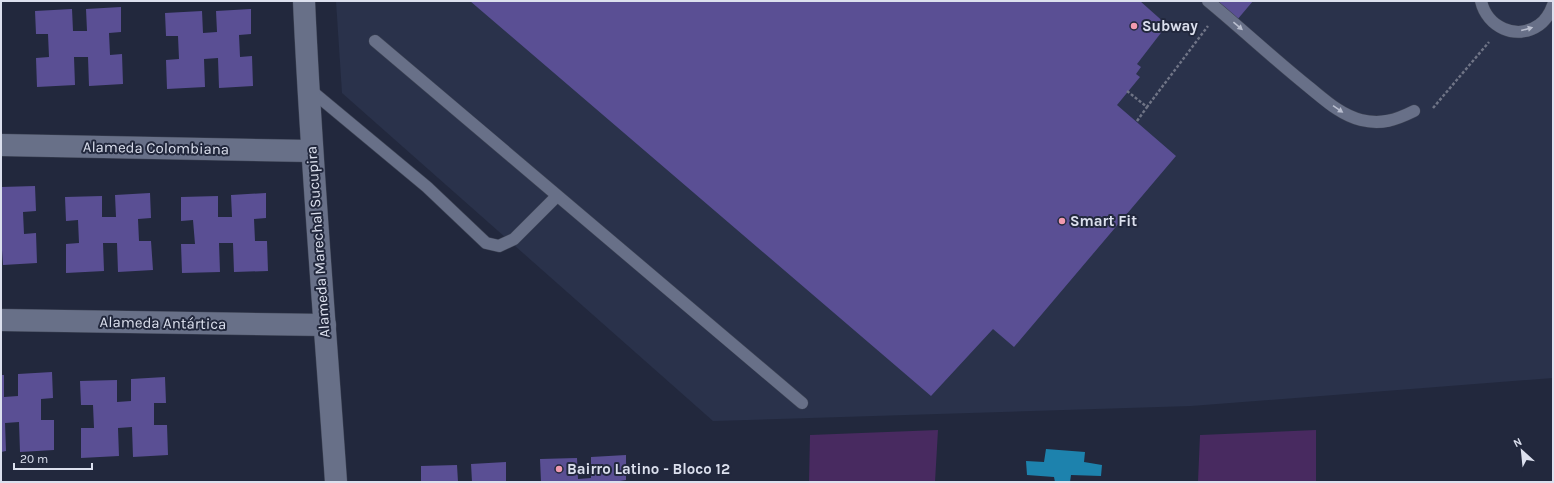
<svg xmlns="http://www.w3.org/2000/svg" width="1554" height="483" viewBox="0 0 1554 483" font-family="Karla,sans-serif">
  <rect width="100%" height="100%" fill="#22283d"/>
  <!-- built -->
  <path fill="#2a324b" d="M336,1H1553V378L1191,406L713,421L342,93Z"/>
  <!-- green -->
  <path fill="#482a60" d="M938,430L935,482H809L810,435Z
    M1316,430V482H1198L1200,435Z"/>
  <!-- water -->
  <path fill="#1d82ad" d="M1046,449L1085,452L1084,462L1102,465L1101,476L1071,475L1070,482H1055L1054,477L1027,475L1026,461L1044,462Z"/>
  <!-- building -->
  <path fill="#5a4f94" d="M470,1H1140L1167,25L1137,64L1141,67L1136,74L1140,77L1117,105L1176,156L1014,347L993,329L931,396Z
    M1214,1H1253L1237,20Z
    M121,7V32L109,33L110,55L122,54L123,84L89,86L88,57H74L75,85L37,87L36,58L49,57L48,34H36L35,11L72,9L73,31H87L86,9Z
    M251,9V34L239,35L240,57L252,56L253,86L219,88L218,58L204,59L205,87L167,89L166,60L179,59L178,36H166L165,13L202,11L203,33L217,32L216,11Z
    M35,186L36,211L23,212L24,234L36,233L37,263L3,265L1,235V187Z
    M150,193L151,218L138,219L139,241H151L153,270L118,272L117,243H103L104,271L66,273V244L79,243L78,220L66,221L65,197L102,196V217H116L115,195Z
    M266,193V218L254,219L255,241H267L268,271L234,272L233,243H219L220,272L182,273L181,244H195L193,220L181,221V197L218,196V217H232L231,195Z
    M52,372L53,398L41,399V420H54V450L20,452L19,422L5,423L6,451L1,452V375H4V397L18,396V374Z
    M165,377L166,403H154V425H167L168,455L133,457L132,427L118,428L119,456L81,458V428H94L93,405H81L80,381L117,380V402L131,401V379Z
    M626,455V480L614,482H541L540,459L577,458L578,479L591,478V457Z
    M506,462V482H472L471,464Z
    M457,465L458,482H421V466Z"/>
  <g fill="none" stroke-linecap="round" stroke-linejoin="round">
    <!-- lane casing -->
    <g stroke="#3d4354" stroke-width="13">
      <path id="lane" d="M1208,1C1243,30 1275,60 1310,88C1326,101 1341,115 1361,120C1381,125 1396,120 1414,111
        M1481,1C1487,27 1516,41 1539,25C1546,20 1550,13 1553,5
        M375,41L802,403
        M308,88L427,187L486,243L499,246L514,239L557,196"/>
    </g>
    <!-- street casing -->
    <g stroke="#3d4354" stroke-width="23">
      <path id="street" d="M1,145L311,151
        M1,320L325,325"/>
    </g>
    <!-- secondary casing -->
    <g stroke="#3d4354" stroke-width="23">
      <path id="secondary" d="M304,1C311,162 325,322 336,482"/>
    </g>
    <!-- path -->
    <path stroke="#6f7486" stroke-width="2.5" stroke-dasharray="3 2" stroke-linecap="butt" d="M1127,91L1147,107L1208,26
      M1433,108L1489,42
      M1137,121L1147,107"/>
    <!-- lane -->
    <use href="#lane" stroke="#687088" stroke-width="12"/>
    <!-- street -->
    <use href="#street" stroke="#687088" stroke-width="22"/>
    <!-- secondary -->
    <use href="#secondary" stroke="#687088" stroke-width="22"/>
  </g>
  <!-- one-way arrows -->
  <defs><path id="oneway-solid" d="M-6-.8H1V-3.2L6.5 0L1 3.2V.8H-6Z"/></defs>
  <g fill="#b9becf">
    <use href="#oneway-solid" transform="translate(1238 26) rotate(40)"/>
    <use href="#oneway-solid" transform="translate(1527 29) rotate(-15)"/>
    <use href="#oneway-solid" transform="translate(1338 109) rotate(34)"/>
  </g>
  <!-- markers -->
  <g fill="#f29aaf" stroke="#22283d" stroke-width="1.5">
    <circle cx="1134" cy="26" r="4"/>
    <circle cx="1062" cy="221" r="4"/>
    <circle cx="559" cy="469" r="4"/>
  </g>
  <g text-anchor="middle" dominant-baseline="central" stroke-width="4" stroke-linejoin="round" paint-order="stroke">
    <!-- poi labels -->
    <g font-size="15" font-weight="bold" fill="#dce0ee" stroke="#22283d" text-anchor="start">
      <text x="1142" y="26">Subway</text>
      <text x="1070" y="221">Smart Fit</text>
      <text x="567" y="469">Bairro Latino - Bloco 12</text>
    </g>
    <!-- street labels -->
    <g font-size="15" fill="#dce0ee" stroke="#22283d">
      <text transform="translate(156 148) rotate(1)">Alameda Colombiana</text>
      <text transform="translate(318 242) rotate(-94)">Alameda Marechal Sucupira</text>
      <text transform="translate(163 323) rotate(1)">Alameda Antártica</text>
    </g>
  </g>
  <!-- border -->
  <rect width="1554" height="483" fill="none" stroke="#dce0ee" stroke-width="4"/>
  <!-- north arrow -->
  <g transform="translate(1522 451) rotate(333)" stroke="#22283d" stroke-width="3" paint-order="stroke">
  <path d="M0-3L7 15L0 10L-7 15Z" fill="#dce0ee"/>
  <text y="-6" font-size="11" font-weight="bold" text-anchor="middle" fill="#dce0ee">N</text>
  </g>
  <!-- scale -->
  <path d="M14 463v6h78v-6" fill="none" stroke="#dce0ee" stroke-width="2"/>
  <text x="20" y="463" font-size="12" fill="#dce0ee" stroke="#22283d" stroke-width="3" paint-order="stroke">20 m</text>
</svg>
